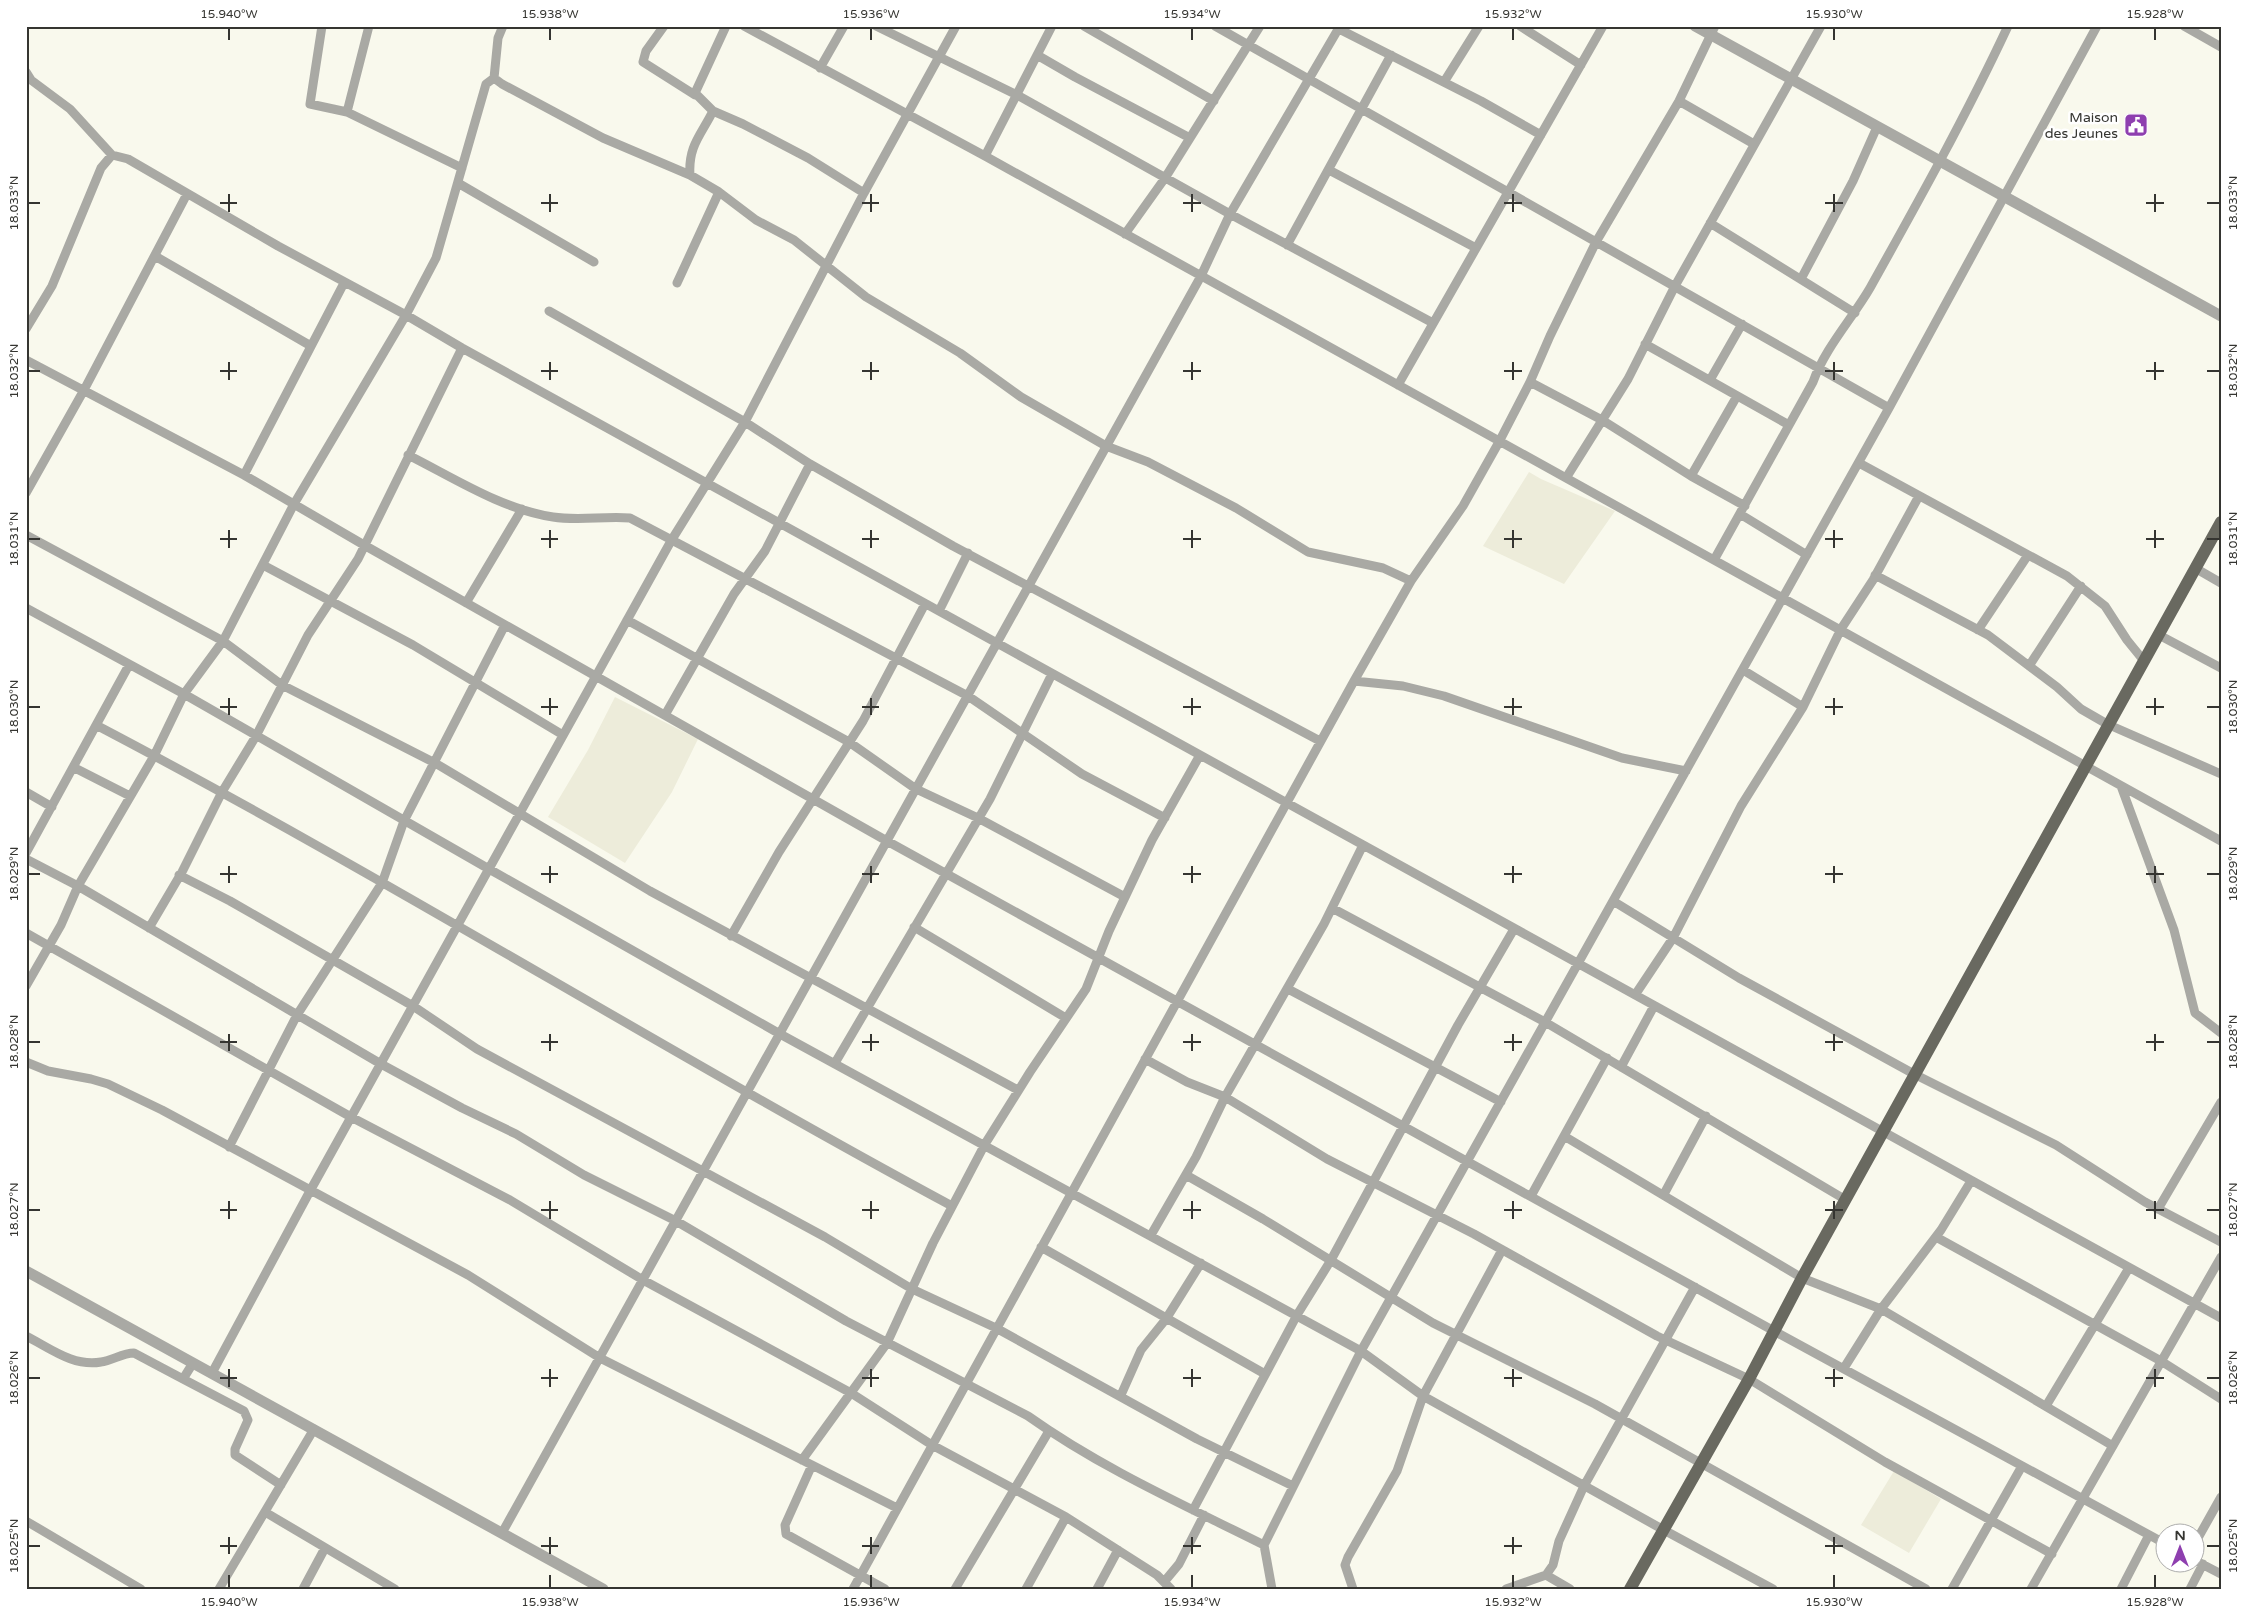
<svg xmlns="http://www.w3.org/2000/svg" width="2247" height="1615" viewBox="0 0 2247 1615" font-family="'Varela Round',sans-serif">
  <rect width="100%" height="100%" fill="#f9f9ed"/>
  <!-- built -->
  <path fill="#edecda" d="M1529,472L1541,479L1615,511L1564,584L1483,546Z
    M615,697L698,739L672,792L625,863L548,817L588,750Z
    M1894,1471L1941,1499L1909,1553L1861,1525Z"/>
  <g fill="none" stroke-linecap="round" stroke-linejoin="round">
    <!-- minor -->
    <path stroke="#a9a9a4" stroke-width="9" d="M322,26L310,104L347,112L462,168
      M503,26L498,38L494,78L502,84L603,138L690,175L719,192L756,220L794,240L866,297L960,353L1021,397L1106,446L1148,462L1236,508L1308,552L1383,568L1411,581
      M664,26L646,51L643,62L695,95
      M744,26L985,156L2221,841
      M876,26L1017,95L1230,214L1433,323
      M1084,26L1214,101
      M1215,26L1889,408
      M1520,26L1581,65
      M2184,26L2221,47
      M1339,29L1481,101L1541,135
      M1037,55L1075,77L1190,138
      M820,68L844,26
      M26,72L31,80L70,109L112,155L128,159L278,246L406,315L462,348L2221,1318
      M1444,82L1479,26
      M1679,101L1754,144
      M713,111L695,93L726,26
      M347,112L369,26
      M985,156L1052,26
      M1329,170L1476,248
      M690,175C688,146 701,135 713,111L743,124L808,158L864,193
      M458,183L594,262
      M1710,223L1855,313
      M1125,234L1165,178L1260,26
      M1287,245L1391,55
      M155,256L311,346
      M1801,279L1853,181L1877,127
      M677,283L719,192
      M549,311L745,422L810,464L953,546L1320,741
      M26,329L52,286L101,168L112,155
      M1645,344L1789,425
      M26,360L244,475L364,545L887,841L1774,1331L2164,1543
      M1710,380L1742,324
      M1530,382L1602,420L1691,476L1745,506
      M1398,385L1603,26
      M408,455C454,478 501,509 553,517C578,521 604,516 630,518L968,696L1082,774L1165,818
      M1859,463L2067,576L2105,606L2127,640L2144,661
      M244,475L344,283
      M1691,476L1737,396
      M1566,478L1628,379L1675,286L1821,26
      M26,493L84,390L187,194
      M1740,514L1807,555
      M26,535L223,641L282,685L435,763L650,891L1018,1090
      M1714,560L1813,382C1825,348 1852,319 1870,288C1918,202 1966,116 2008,26
      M263,565L413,645L563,735
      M2195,568L2221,583
      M1875,575L1988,635L2057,687L2081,709L2107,724L2221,774
      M466,603L522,509
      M26,608L184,694L489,869L780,1034L1361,1351L1423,1396L1662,1529L1773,1589
      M939,611L968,553
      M627,620L849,742L916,789L978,818L1125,897
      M1978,630L2028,555
      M2159,635L2221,668
      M2029,666L2081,586
      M1743,670L1803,707
      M1354,681L1403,686L1444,696L1622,758L1686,771
      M665,715L734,594L765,551L810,464
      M96,725C386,877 664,1051 952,1206
      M73,767L130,796
      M2121,786L2174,930L2195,1013L2221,1033
      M26,792L52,807
      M26,853L129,665
      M26,859L78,886L381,1064L462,1108L516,1134L584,1175L676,1221L846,1321L1028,1416C1101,1468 1184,1505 1264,1545L1272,1589
      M179,875L230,901L413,1006L477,1049L825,1237L912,1289L996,1328L1197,1439L1293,1486
      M1613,901L1739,978L1914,1074L2056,1145L2145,1202L2221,1242
      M1332,908L1545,1022L1846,1200
      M914,927L1066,1018
      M149,928L182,872L222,792L256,736L308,635L358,559L462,348
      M26,933L351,1117L510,1200L643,1280L851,1393L932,1445L1066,1517L1157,1575L1171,1589
      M731,936L779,852L863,721L925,604
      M26,986L61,925L78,886L154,756L184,694L223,641L294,504L406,315L436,258L486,84L494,78
      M1288,989L1501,1102
      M1635,995L1673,938L1741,806L1803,707L1841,629L1873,580L1919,496
      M1145,1059L1187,1082L1225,1097L1327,1159L1474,1234L1657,1336L1749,1379L1885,1462L2052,1554
      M26,1062L48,1071L91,1079L108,1084L162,1110L468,1275L600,1358L897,1508
      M835,1063L990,799L1052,674
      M1621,1067L1654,1006
      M1564,1136L1802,1278L1881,1309L2113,1446
      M229,1147L297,1015L382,883L404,821L505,625
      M1186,1175L1263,1219L1433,1323L1595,1404L1926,1589
      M1664,1194L1706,1116
      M1531,1196L1607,1058
      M2158,1209L2221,1102
      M1151,1235L1196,1157L1225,1097L1324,924L1363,845
      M1936,1237L2161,1361L2221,1399
      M1041,1247L1265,1374
      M26,1336C50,1348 73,1367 101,1362C112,1361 122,1353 134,1353L183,1379L193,1363
      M1844,1368L1881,1309L1941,1230L1971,1181
      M212,1373L310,1191L671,541L745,422L864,193L956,26
      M183,1379L244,1411L248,1420L235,1449V1455L281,1485
      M1121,1395L1141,1350L1166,1319L1201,1263
      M2046,1406L2129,1268
      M802,1460L887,1343L933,1243L985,1144L1030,1072L1086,989L1109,931L1152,840L1200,755
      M812,1465L785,1525L786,1534L885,1589
      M1193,1510L1297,1315L1331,1260L1458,1025L1514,929
      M265,1512L395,1589
      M26,1521L141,1589
      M502,1533L1201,276L1230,214L1340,26
      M1264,1545L1361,1351L1889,408L2097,26
      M2194,1545L2221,1497
      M2194,1560L2221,1574
      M1546,1575L1570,1589
      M1164,1582L1179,1564L1204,1515
      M219,1589L314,1429
      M303,1589L325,1548
      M853,1589L1354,681L1411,581L1463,506L1499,442L1530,382L1550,336L1596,242L1679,101L1715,26
      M955,1589L1049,1431
      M1026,1589L1066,1517
      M1097,1589L1118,1550
      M1353,1589L1345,1565L1348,1557L1397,1471L1423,1396L1502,1250
      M1506,1589L1546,1575L1553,1565L1559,1541L1584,1486L1695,1287
      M1952,1589L2022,1466
      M2031,1589L2221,1257
      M2121,1589L2149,1535
      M2190,1589L2203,1564"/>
    <!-- tertiary -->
    <path stroke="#a9a9a4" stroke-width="11" d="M1695,26L2221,316
      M26,1271L603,1589"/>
    <!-- primary -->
    <path stroke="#696960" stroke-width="12" d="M1630,1589L1749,1379L1802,1278L2221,522"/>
  </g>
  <!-- ticks -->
  <path fill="none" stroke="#353531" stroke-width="2" d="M229,28V40M550,28V40M871,28V40M1192,28V40M1513,28V40M1834,28V40M2155,28V40M229,194V212M550,194V212M871,194V212M1192,194V212M1513,194V212M1834,194V212M2155,194V212M28,203H40M220,203H237M541,203H558M862,203H879M1183,203H1201M1504,203H1522M1825,203H1843M2146,203H2164M2207,203H2220M229,362V380M550,362V380M871,362V380M1192,362V380M1513,362V380M1834,362V380M2155,362V380M28,371H40M220,371H237M541,371H558M862,371H879M1183,371H1201M1504,371H1522M1825,371H1843M2146,371H2164M2207,371H2220M229,530V548M550,530V548M871,530V548M1192,530V548M1513,530V548M1834,530V548M2155,530V548M28,539H40M220,539H237M541,539H558M862,539H879M1183,539H1201M1504,539H1522M1825,539H1843M2146,539H2164M2207,539H2220M229,698V715M550,698V715M871,698V715M1192,698V715M1513,698V715M1834,698V715M2155,698V715M28,707H40M220,707H237M541,707H558M862,707H879M1183,707H1201M1504,707H1522M1825,707H1843M2146,707H2164M2207,707H2220M229,866V883M550,866V883M871,866V883M1192,866V883M1513,866V883M1834,866V883M2155,866V883M28,874H40M220,874H237M541,874H558M862,874H879M1183,874H1201M1504,874H1522M1825,874H1843M2146,874H2164M2207,874H2220M229,1034V1051M550,1034V1051M871,1034V1051M1192,1034V1051M1513,1034V1051M1834,1034V1051M2155,1034V1051M28,1042H40M220,1042H237M541,1042H558M862,1042H879M1183,1042H1201M1504,1042H1522M1825,1042H1843M2146,1042H2164M2207,1042H2220M229,1201V1219M550,1201V1219M871,1201V1219M1192,1201V1219M1513,1201V1219M1834,1201V1219M2155,1201V1219M28,1210H40M220,1210H237M541,1210H558M862,1210H879M1183,1210H1201M1504,1210H1522M1825,1210H1843M2146,1210H2164M2207,1210H2220M229,1369V1387M550,1369V1387M871,1369V1387M1192,1369V1387M1513,1369V1387M1834,1369V1387M2155,1369V1387M28,1378H40M220,1378H237M541,1378H558M862,1378H879M1183,1378H1201M1504,1378H1522M1825,1378H1843M2146,1378H2164M2207,1378H2220M229,1537V1554M550,1537V1554M871,1537V1554M1192,1537V1554M1513,1537V1554M1834,1537V1554M28,1546H40M220,1546H237M541,1546H558M862,1546H879M1183,1546H1201M1504,1546H1522M1825,1546H1843M2207,1546H2220M229,1575V1588M550,1575V1588M871,1575V1588M1192,1575V1588M1513,1575V1588M1834,1575V1588M2155,1575V1588"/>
  <!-- icons -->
  <defs>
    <g id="civic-square" transform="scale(1.25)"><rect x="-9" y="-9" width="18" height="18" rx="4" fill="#8e3faf" stroke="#fff"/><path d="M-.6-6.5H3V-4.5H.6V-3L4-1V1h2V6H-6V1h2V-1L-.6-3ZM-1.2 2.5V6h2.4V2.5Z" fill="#fff"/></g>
  </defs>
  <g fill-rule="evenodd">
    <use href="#civic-square" x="2136" y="125"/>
  </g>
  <g text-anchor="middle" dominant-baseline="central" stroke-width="5" stroke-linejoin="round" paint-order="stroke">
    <!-- poi labels -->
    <g font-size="14" fill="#353531" stroke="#fff" text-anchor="end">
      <text x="2118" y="117">Maison<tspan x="2118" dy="16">des Jeunes</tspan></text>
    </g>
  </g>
  <!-- border -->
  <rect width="2247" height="1615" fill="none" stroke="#ffffff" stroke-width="55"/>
  <!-- north arrow -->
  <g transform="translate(2180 1548)"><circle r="24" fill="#ffffff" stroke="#aeaead"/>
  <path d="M0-4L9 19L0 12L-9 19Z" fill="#8e3faf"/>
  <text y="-8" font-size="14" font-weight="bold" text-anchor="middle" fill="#353531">N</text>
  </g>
  <rect x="28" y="28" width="2192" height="1560" fill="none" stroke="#353531" stroke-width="2"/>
  <g font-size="12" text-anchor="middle" fill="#353531">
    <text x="229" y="18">15.940°W</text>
    <text x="550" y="18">15.938°W</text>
    <text x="871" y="18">15.936°W</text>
    <text x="1192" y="18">15.934°W</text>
    <text x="1513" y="18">15.932°W</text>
    <text x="1834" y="18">15.930°W</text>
    <text x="2155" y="18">15.928°W</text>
    <text transform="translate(14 203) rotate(-90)" y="4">18.033°N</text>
    <text transform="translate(2233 203) rotate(-90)" y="4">18.033°N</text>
    <text transform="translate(14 371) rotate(-90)" y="4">18.032°N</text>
    <text transform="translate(2233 371) rotate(-90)" y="4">18.032°N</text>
    <text transform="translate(14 539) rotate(-90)" y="4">18.031°N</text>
    <text transform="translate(2233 539) rotate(-90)" y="4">18.031°N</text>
    <text transform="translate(14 707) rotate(-90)" y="4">18.030°N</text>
    <text transform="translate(2233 707) rotate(-90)" y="4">18.030°N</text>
    <text transform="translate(14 874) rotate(-90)" y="4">18.029°N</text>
    <text transform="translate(2233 874) rotate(-90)" y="4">18.029°N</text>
    <text transform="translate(14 1042) rotate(-90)" y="4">18.028°N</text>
    <text transform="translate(2233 1042) rotate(-90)" y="4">18.028°N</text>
    <text transform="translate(14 1210) rotate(-90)" y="4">18.027°N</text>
    <text transform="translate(2233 1210) rotate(-90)" y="4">18.027°N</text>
    <text transform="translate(14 1378) rotate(-90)" y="4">18.026°N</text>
    <text transform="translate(2233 1378) rotate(-90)" y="4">18.026°N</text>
    <text transform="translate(14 1546) rotate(-90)" y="4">18.025°N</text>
    <text transform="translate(2233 1546) rotate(-90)" y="4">18.025°N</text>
    <text x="229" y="1606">15.940°W</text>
    <text x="550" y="1606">15.938°W</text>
    <text x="871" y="1606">15.936°W</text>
    <text x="1192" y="1606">15.934°W</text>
    <text x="1513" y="1606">15.932°W</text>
    <text x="1834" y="1606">15.930°W</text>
    <text x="2155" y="1606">15.928°W</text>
  </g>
</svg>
